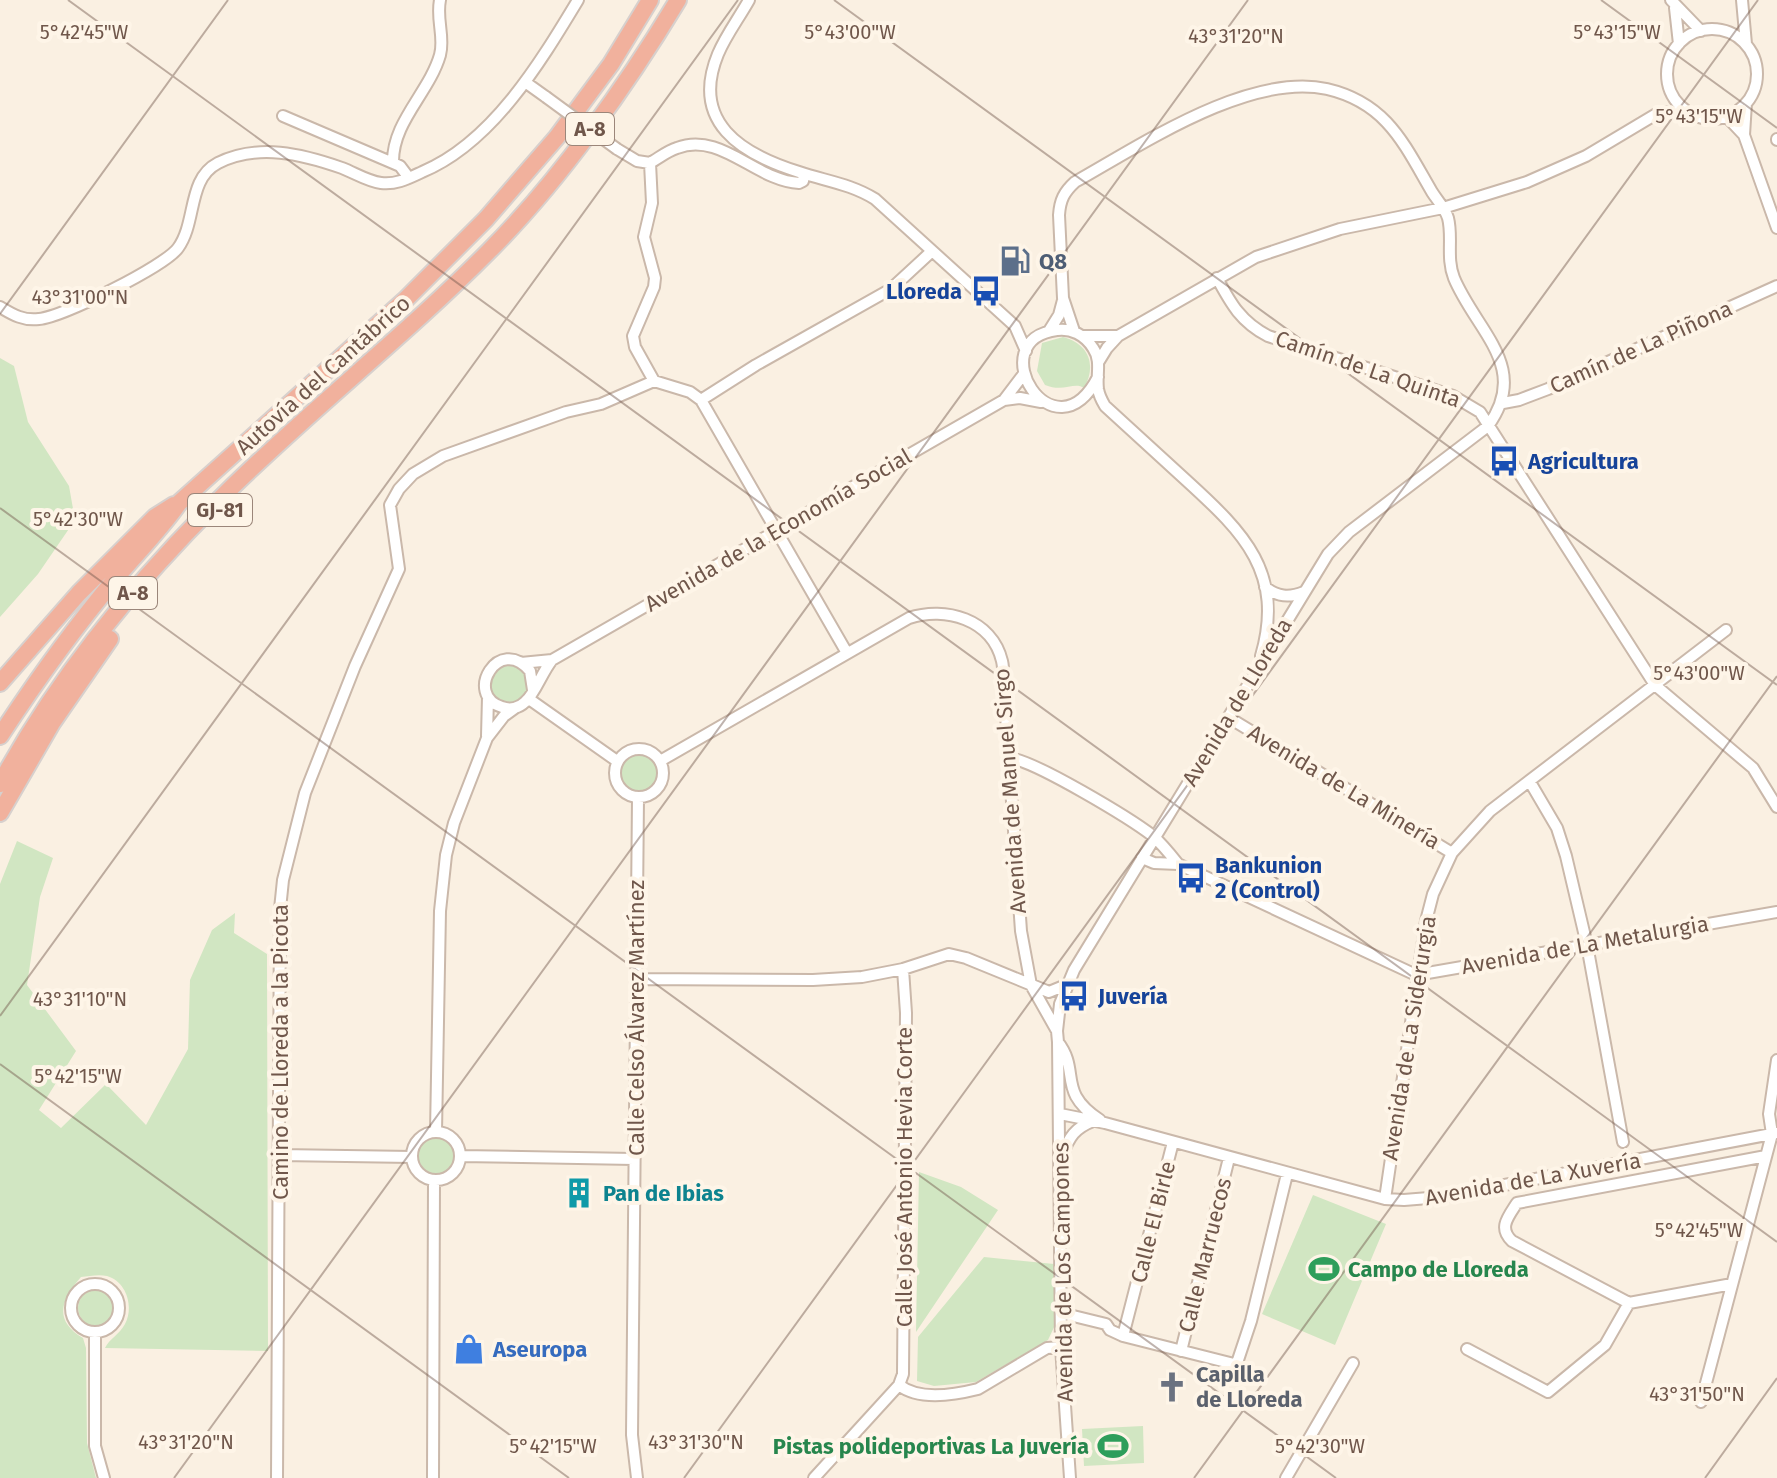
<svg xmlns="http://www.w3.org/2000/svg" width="1777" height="1478" viewBox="0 0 1777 1478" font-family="'Fira Sans',sans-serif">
  <rect width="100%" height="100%" fill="#faf0e2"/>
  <!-- green -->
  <path fill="#d1e6c2" d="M1063,337C1089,344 1097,365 1084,388C1074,381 1064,393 1045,385L1037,371L1042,343Z
    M0,358L14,366L28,422L69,486L75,520L38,574L0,617Z
    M490 685a19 19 0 1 1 38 0a19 19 0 1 1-38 0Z
    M619 773a20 20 0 1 1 40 0a20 20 0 1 1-40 0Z
    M17,841L53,858L40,897L27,985L76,1051L39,1110L61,1128L106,1084L146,1125L188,1049L190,980L212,930L235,913L234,933L267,954L268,1351L105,1348C110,1338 119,1335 125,1324C134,1307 127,1282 107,1276C99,1274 89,1276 81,1277C61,1300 53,1320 83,1338L86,1348L87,1443L96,1478H0V884Z
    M417 1156a19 19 0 1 1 38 0a19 19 0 1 1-38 0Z
    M919,1172L961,1187L998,1210L916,1332Z
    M1313,1195L1386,1224L1335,1345L1262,1314Z
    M984,1257L1054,1264L1056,1323L1048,1340L976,1382L934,1386L917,1381L918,1337Z
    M78 1308a18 18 0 1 1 36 0a18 18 0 1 1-36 0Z
    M1143,1426L1144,1463L1084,1466L1082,1429Z"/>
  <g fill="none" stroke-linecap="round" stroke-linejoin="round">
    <!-- minor casing -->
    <g stroke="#cab8aa" stroke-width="14">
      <path id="minor" d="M749,0C739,18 726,35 718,54C690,122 741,154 799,172C826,181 851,184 875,199L1015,326L1026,351
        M1671,0L1701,31
        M1742,0L1746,44
        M1675,8L1679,44
        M1667 74a45 45 0 1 1 90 0a45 45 0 1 1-90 0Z
        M525,82L546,97
        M283,116L400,166L409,178
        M1727,117L1744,135L1777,228
        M1744,135L1746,103
        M1777,139V140
        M617,149L637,161L650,163C659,158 667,151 677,148C721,131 756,181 799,183L803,181L804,174
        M393,163C392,122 429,93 440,55C445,37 436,20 440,0
        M650,163L652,203L644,237L655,278L654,287L633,336L635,347L654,381
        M1217,278C1231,304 1241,322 1268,336L1453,396L1480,412L1655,685L1753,768L1777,807
        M0,307C13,315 24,321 39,319C63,317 165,266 178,248C197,222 187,179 218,163C258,143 302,154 342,168C355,173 367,181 381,183C396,185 409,178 422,172C492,143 540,63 578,0
        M1049,331L1059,315L1063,300
        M1082,336H1118
        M1099,361L1107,348L1118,336L1256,257L1340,229L1443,208L1527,182L1586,156L1658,113L1684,110
        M1098,377C1054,462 979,340 1057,330C1071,328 1085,335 1093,348C1102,361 1096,375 1098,389C1099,395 1102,401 1105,406C1132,431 1160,456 1187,481C1244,533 1285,573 1261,656
        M701,400L756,365L891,289L931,252
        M1004,400L1020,398L1041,402
        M1503,403L1519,400L1548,389L1777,286
        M1265,587C1277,597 1289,598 1304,592
        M521,663L552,660L1004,400L1023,375
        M533,690L530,671C499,634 463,695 502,707C510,710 519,708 525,702C535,694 542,672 552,660
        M529,699L617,761
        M1236,722L1452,853
        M487,736L488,697
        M615 773a24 24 0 1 1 48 0a24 24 0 1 1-48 0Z
        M1009,758C1034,760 1131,819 1153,836C1163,845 1170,854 1178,864L1416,975L1777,912
        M660,761L909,618C945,606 992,619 1002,661C1004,669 1003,679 1004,687L1021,931L1031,985L1057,1031L1058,1042L1061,1347L1070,1478
        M1530,782L1557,828L1566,856L1587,945L1623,1142
        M1142,858L1154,863L1178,864
        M635,979L813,980L862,977L903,969L949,954L966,958L1049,992L1066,985
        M1057,1031L1060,1004L1074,970L1328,554L1349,532L1488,426C1531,367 1476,331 1454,278C1446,258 1453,237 1448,218C1445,208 1437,200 1432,192C1404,144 1387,103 1327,89C1249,72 1141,145 1075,182C1064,192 1060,200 1059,215L1063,298L1074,331
        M1058,1042C1081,1072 1056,1091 1100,1120
        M1060,1114L1105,1123L1385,1199L1404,1200L1441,1197L1777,1133
        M412 1156a24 24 0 1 1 48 0a24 24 0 1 1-48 0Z
        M436,1132L440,911L446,855L454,823L487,738L504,716L515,708
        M1063,1154C1069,1137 1075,1128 1093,1121
        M280,1155L412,1157
        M460,1156L634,1159
        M1385,1199L1426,921L1433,894L1452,853L1490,811L1726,630
        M71 1308a24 24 0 1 1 48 0a24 24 0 1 1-48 0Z
        M1732,1284L1629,1303L1512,1241C1498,1228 1508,1217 1517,1203L1766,1156
        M1061,1313L1106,1324L1110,1330L1123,1336L1234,1364L1237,1363L1251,1321L1287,1174
        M95,1333V1446L104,1478
        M1123,1336L1173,1142
        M1467,1349L1548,1392L1605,1345L1629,1303
        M1181,1351L1229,1158
        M899,1385L903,1374L906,1013L903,969
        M1701,1402L1772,1134L1769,1114L1777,1060
        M277,1478L280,909L283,880L305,793L355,666L399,569L390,505L399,489L413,474L443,456L566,412L601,404L654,381L690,392L701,400L847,653
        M433,1478L434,1180
        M637,1478L632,1435L638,798
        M814,1478L899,1385C919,1401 954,1395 978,1389L1047,1348L1061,1347
        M1286,1478L1353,1363"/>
    </g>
    <!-- highway casing -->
    <g stroke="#d7d0cd" stroke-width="20">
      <path id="highway" d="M0,683L79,593L155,517L174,505
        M0,736C36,681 74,628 116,578C137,553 160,530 179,503L405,300L486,219L557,137L611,64L650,0
        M0,784C58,677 139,578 226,493C311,409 405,336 489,251C559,181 627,85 678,0
        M0,813L52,723L110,639"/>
    </g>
    <!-- minor -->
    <use href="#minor" stroke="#fff" stroke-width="10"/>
    <!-- highway -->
    <use href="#highway" stroke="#f1b19d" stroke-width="16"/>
    <!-- minor-bridge casing -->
    <g stroke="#cab8aa" stroke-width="14" stroke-linecap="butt">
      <path id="minor-bridge" d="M546,97L617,149"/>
    </g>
    <!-- minor-bridge -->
    <use href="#minor-bridge" stroke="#fff" stroke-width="10"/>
  </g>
  <!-- ticks -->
  <path fill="none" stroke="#70574b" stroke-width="2" stroke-opacity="0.45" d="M68,0L1777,1242M834,0L1777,685M1601,0L1777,128M0,314L228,0M0,508L1336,1478M0,1016L738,0M0,1064L569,1478M174,1478L1248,0M684,1478L1758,0M1194,1478L1777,676M1705,1478L1777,1378"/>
  <!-- icons -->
  <defs>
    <g id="fuel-bare" transform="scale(2.4)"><path d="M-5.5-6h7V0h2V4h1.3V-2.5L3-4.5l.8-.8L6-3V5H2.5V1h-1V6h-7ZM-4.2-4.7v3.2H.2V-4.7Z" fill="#5c6f8a" stroke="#fef5e8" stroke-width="2.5" paint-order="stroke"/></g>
    <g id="bus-bare" transform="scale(2.4)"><path d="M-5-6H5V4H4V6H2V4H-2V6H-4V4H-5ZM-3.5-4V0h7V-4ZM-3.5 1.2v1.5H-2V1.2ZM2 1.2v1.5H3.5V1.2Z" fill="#1a4fb4" stroke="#fef5e8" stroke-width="2.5" paint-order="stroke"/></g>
    <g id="building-bare" transform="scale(2.4)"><path d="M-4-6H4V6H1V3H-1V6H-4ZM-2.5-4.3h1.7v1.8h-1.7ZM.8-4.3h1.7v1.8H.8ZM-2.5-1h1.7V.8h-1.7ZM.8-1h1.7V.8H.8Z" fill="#0f9aa8" stroke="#fef5e8" stroke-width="2.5" paint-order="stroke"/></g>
    <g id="stadium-bare" transform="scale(2.4)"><path d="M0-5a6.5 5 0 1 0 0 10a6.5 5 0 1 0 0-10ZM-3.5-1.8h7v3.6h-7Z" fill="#2e9e5b" stroke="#fef5e8" stroke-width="2.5" paint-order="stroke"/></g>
    <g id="shop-bare" transform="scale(2.4)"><path d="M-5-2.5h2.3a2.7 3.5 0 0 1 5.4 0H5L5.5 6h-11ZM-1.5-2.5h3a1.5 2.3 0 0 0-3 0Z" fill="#3f7fe0" stroke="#fef5e8" stroke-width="2.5" paint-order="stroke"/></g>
    <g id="church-bare" transform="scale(2.4)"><path d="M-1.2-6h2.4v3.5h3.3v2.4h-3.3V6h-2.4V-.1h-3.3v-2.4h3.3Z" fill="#6b7280" stroke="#fef5e8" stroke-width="2.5" paint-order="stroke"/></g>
  </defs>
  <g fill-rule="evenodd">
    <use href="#fuel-bare" x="1015" y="261"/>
    <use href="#bus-bare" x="986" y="291"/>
    <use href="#bus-bare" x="1504" y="461"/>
    <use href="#bus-bare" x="1191" y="878"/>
    <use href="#bus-bare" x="1074" y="996"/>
    <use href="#building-bare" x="579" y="1193"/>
    <use href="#stadium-bare" x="1324" y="1269"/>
    <use href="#shop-bare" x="469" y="1349"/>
    <use href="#church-bare" x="1172" y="1387"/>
    <use href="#stadium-bare" x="1113" y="1446"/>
  </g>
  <g text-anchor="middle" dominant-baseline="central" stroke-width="8" stroke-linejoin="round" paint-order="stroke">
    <!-- shield labels -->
    <g fill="#fef5e8" stroke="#9b867a" stroke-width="2">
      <rect x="566" y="113" width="48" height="32" rx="6"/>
      <rect x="188" y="494" width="64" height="32" rx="6"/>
      <rect x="109" y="577" width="48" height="32" rx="6"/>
    </g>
    <g font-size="20" font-weight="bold" fill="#70574b">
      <text x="590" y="129">A-8</text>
      <text x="220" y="510">GJ-81</text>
      <text x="133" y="593">A-8</text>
    </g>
    <!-- service labels -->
    <g font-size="22" font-weight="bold" fill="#4e5e75" stroke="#fef5e8" text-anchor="start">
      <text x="1039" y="261">Q8</text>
    </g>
    <!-- transit labels -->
    <g font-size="22" font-weight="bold" fill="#164399" stroke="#fef5e8" text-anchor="start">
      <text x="962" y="291" text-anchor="end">Lloreda</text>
      <text x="1528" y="461">Agricultura</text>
      <text x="1215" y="865">Bankunion<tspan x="1215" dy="25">2 (Control)</tspan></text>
      <text x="1098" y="996">Juvería</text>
    </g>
    <!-- street labels -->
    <g font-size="22" fill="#70574b" stroke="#fef5e8">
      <text transform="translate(1641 347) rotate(-24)">Camín de La Piñona</text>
      <text transform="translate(1368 369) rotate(19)">Camín de La Quinta</text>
      <text transform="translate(323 375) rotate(-42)">Autovía del Cantábrico</text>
      <text transform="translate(778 530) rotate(-30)">Avenida de la Economía Social</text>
      <text transform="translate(1237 702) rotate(-59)">Avenida de Lloreda</text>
      <text transform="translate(1344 787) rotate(31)">Avenida de La Minería</text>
      <text transform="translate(1010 791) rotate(-94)">Avenida de Manuel Sirgo</text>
      <text transform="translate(1585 945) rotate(-10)">Avenida de La Metalurgia</text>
      <text transform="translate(636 1018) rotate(-90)">Calle Celso Álvarez Martínez</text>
      <text transform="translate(1409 1038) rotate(-81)">Avenida de La Siderurgia</text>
      <text transform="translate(280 1052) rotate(-90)">Camino de Lloreda a la Picota</text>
      <text transform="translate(904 1177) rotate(-90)">Calle José Antonio Hevia Corte</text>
      <text transform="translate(1533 1179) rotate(-10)">Avenida de La Xuvería</text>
      <text transform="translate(1153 1222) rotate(-76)">Calle El Birle</text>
      <text transform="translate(1205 1255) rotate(-76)">Calle Marruecos</text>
      <text transform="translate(1063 1272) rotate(-91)">Avenida de Los Campones</text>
    </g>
    <!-- culture labels -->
    <g font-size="22" font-weight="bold" fill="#0d838f" stroke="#fef5e8" text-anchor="start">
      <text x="603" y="1193">Pan de Ibias</text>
    </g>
    <!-- leisure labels -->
    <g font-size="22" font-weight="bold" fill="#27864d" stroke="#fef5e8" text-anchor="start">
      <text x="1348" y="1269">Campo de Lloreda</text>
      <text x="1089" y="1446" text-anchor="end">Pistas polideportivas La Juvería</text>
    </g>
    <!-- shop labels -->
    <g font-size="22" font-weight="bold" fill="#366cbe" stroke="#fef5e8" text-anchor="start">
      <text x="493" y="1349">Aseuropa</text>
    </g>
    <!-- worship labels -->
    <g font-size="22" font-weight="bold" fill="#5b616d" stroke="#fef5e8" text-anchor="start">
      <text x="1196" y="1374">Capilla<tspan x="1196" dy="25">de Lloreda</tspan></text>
    </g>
  </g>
  <g font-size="20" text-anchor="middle" fill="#70574b" stroke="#fef5e8" stroke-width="8" stroke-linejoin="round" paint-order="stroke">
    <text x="84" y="39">5°42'45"W</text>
    <text x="1617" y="39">5°43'15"W</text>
    <text x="850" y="39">5°43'00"W</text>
    <text x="1236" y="43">43°31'20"N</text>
    <text x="1699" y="123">5°43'15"W</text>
    <text x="80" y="304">43°31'00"N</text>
    <text x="78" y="526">5°42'30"W</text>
    <text x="1699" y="680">5°43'00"W</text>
    <text x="80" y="1006">43°31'10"N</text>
    <text x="78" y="1083">5°42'15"W</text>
    <text x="1699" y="1237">5°42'45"W</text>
    <text x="1697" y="1401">43°31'50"N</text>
    <text x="186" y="1449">43°31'20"N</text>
    <text x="696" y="1449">43°31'30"N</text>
    <text x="553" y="1453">5°42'15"W</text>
    <text x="1320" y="1453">5°42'30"W</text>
  </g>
</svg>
